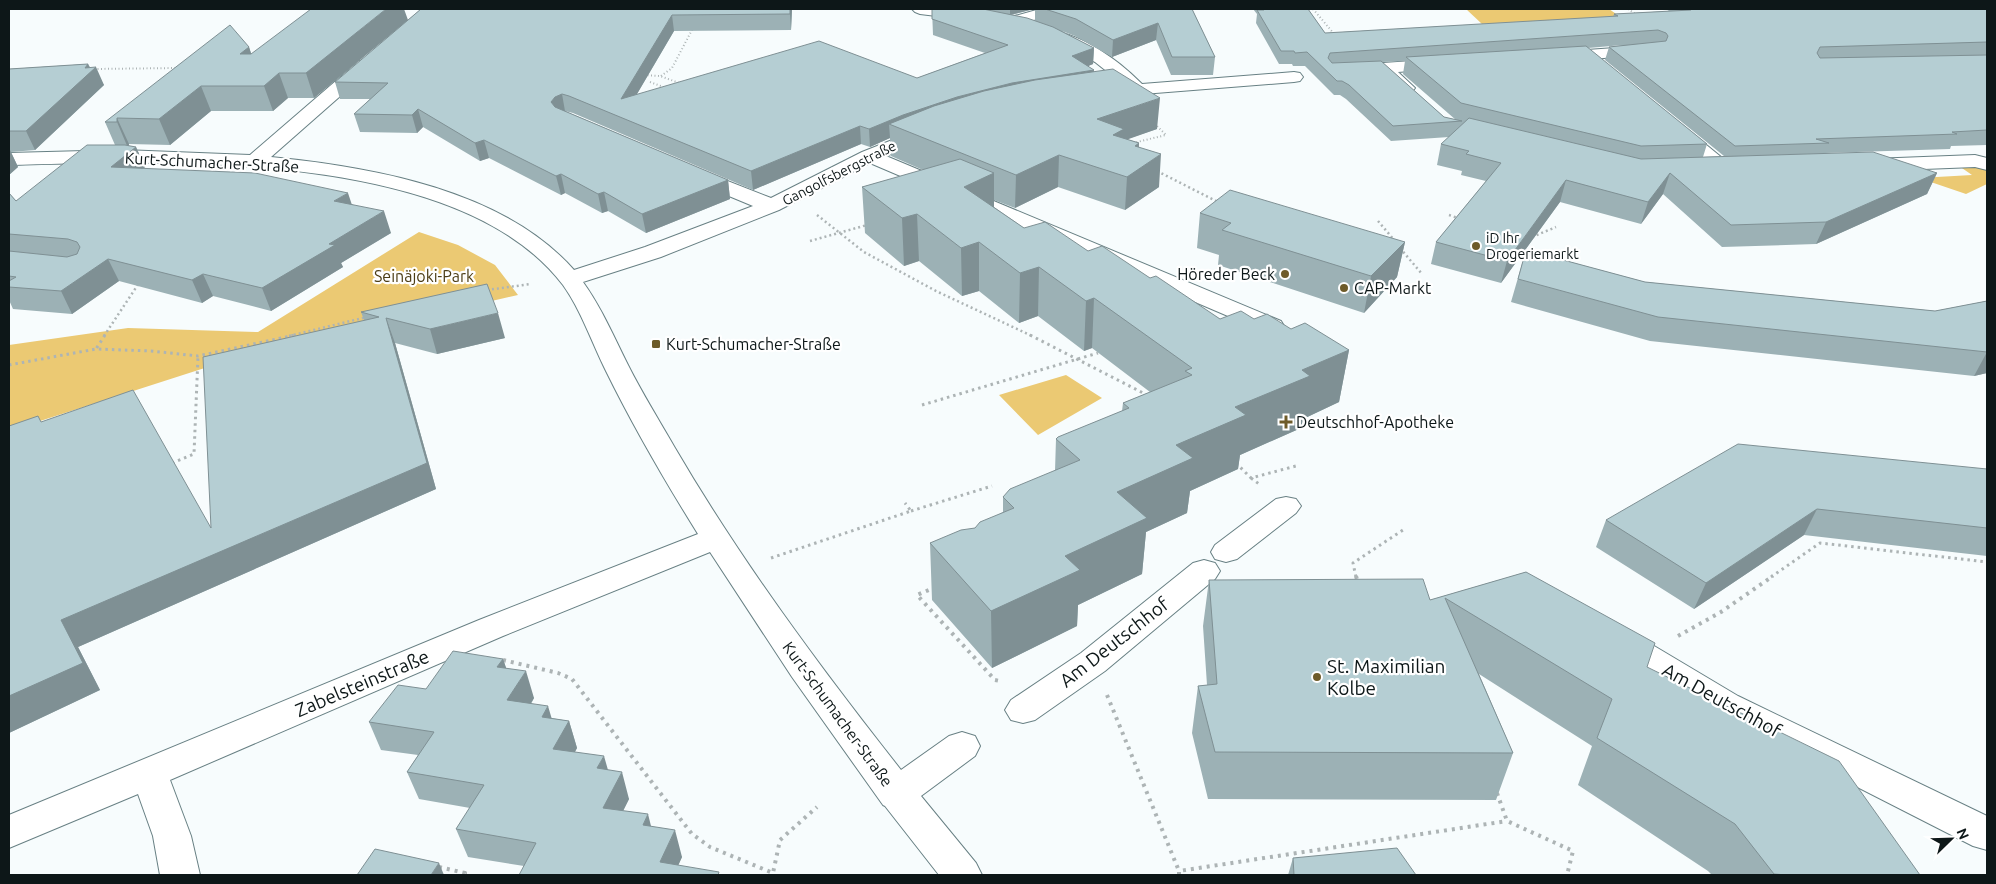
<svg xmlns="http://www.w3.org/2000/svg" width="1996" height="884" viewBox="0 0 1996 884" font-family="Ubuntu,sans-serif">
  <rect width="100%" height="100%" fill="#f7fcfd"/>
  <!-- green -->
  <path fill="#ebc973" d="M1466,9H1609L1622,18L1482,24Z
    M1977,164L1987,169V184L1966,194L1919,178L1972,175L1959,166Z
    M419,232L458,245L495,265L518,295L214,365L9,431V345L128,328L258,332Z
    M1066,375L1102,398L1038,435L999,395Z"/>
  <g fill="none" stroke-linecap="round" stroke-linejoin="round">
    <!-- minor casing -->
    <g stroke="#688084" stroke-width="2">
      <path id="minor" d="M912,9H956L974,12L977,15L974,18L969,20L920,14L915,12Z
        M1040,9H1064L1061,12L1010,27L1004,25L1002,22L1004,19Z
        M1059,32C1090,40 1119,61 1142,84L1294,72L1300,73L1303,77L1300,81L1294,82L1105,97L1099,96L1096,92L1099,88L1124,85L1095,62L1053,40L1051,37L1053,34Z
        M1643,46L1649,48L1651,51L1649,54L1559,62L1553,61L1551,57L1553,53L1559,52Z
        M1441,59L1447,60L1449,64L1447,68L1398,72L1415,88L1412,92C1398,95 1382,79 1375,68L1377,64L1383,63Z
        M365,60L371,61L373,65L371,69L271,157C372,167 504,190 574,270L645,247L753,206L688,179L685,175L688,171L695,169L702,171L771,198L862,152L925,127L932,129L934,133L932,137L886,156L1281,321L1284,326L1281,331L1272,333L1263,331L870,163L779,210L661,257L583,282C601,307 614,337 628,365C642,393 659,420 675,448C741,561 820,667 901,770L949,736L962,732L975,736L980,746L975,756L921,796L976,863L982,875H939L885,806L883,805L792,677L710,552L503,636L170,780L191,836L200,875H160L153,836L138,794L9,848V815L479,620L698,534C665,481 633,426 606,371C592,343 581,310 563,285C459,148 163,161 9,165V153L123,150L250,155L359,61Z
        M1675,123L1682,125L1732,166L1735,170L1732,174L1725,176L1718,174L1668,133L1666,129L1668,125Z
        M1975,155L1987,158V170L1975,167L1872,171L1865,169L1862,165L1865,161L1872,159Z
        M1286,497L1296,499L1301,506L1296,513L1237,559L1226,562L1215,559L1211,552L1215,545L1276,499Z
        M1204,560L1215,563L1220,571L1215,579L1105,671L1035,720L1023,723L1011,720L1005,710L1011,700L1081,653L1193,563Z
        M1617,627L1629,631L1738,696L1987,816V850L1973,846L1714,714L1605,647L1600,639L1605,631Z"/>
    </g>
    <!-- path-far3 -->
    <path stroke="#adb4b5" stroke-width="2" stroke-dasharray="1 2.5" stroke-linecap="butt" d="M1313,9L1335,35
      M1628,9L1637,15
      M94,69L178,68
      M644,75L660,76L682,84
      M661,76L672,68L693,28
      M650,82L666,88
      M1133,143L1166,135L1154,123"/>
    <!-- path-far2 -->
    <path stroke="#adb4b5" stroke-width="2.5" stroke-dasharray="2 3" stroke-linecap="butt" d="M1157,171L1218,202
      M817,215L864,252L936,291L1032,336
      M1449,215L1458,218
      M1378,221L1395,241
      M1532,237L1556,227
      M810,241L867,225
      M1400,248L1422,274
      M487,290L531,284
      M104,336L139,283
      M289,336L367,317"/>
    <!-- path-far1 -->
    <path stroke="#adb4b5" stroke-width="3" stroke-dasharray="2.5 4" stroke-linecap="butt" d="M105,335L96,349L151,351L198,356L295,335
      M1030,335L1149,396
      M9,365L96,349
      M922,405L1098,353
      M172,463L194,454L198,356
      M1236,463L1251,478L1296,466
      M1251,478L1259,484
      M911,511L992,486
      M771,558L911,511L905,503
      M1356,577L1353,563L1403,530
      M1771,577L1820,543L1987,562"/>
    <!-- path -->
    <path stroke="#adb4b5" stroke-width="4" stroke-dasharray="3 5" stroke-linecap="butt" d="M1356,576L1358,583
      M936,587L917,595L995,680L1000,681
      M1678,636L1721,612L1773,576
      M503,660L558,673L572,679L692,834L710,847L773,873L780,840L817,807
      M1107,695L1179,871
      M1497,793L1507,821L1573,851L1567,875
      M439,867L465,873L464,875
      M1179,875V871L1507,821"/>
    <!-- minor -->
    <use href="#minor" fill="#fff" fill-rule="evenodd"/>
  </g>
  <!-- wall -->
  <path fill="#9cb1b5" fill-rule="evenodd" d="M421,9H792L791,30L674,31L637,94L917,78L985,53L933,35L932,9H1034L1011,15L1035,21V9H1192L1215,57L1213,75H1171L1156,40L1112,57L1075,36L1062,31L1094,48L1093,64L1088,66L1157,129L1127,139L1139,143V147L1159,187L1125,210L1058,187L1015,208L994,200V207L1024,228L1088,251L1150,278L1220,319H1254L1291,329L1349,350L1339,402L1303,419L1301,428L1240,455L1238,469L1190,491L1187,513L1146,532L1142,574L1078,605L1077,626L992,668L932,600L930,543L975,528L1003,512V497L1055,471L1056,439L1122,411L1123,403L1150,392L1092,348L1084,351L1038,316L1019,323L979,291L962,296L919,261L904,266L865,233L862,187L923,170L891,156L890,138L870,147L861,144L753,190L573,113L565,111L728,180L730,199L646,233L608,211L602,213L565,193L561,195L489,158L480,161L423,127L417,133L360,132L354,114L370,99H340L335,82Z
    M1253,9H1308L1325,33L1613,17L1614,14L1669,11L1666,9H1987V145L1951,146L1950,149L1825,153L1937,173L1927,194L1816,244L1722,247L1663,194L1641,224L1560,202L1501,283L1431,264L1436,242L1486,181L1461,175L1462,171L1437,165L1441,144L1449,137L1391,141L1346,99L1340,95H1334L1305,66H1293L1292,64H1279L1256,23L1257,14ZM1623,45L1609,47L1605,60L1724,156L1703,157L1707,144L1588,48ZM1405,61L1403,74L1456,120L1444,117L1382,62Z
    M408,20L314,98H288L273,111H211L170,145L129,144V146L136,147L145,167L143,169L352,204L391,233L341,263L343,267L271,311L213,296L202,303L119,281L72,314L13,309L9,300V193L16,201L115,145L105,122L249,47L251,54Z
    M88,64L90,67L104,85L35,150L11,152L18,167L9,175V69Z
    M1200,213L1405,242L1397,277L1364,313L1218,265L1219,255L1197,248Z
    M1526,250L1645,282L1935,311L1987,301V373L1974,376L1650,341L1511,302Z
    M361,312L505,338L437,354L395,343L436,489L78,647L100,690L9,733V426L41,422L211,528L364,320Z
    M1987,469V556L1804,535L1694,609L1596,547L1606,520Z
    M1526,572L1647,667L1920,875H1712L1708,871L1578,785L1592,746L1479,674L1513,753L1496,800L1208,799L1192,733L1198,686L1207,685L1203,626L1209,580L1430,600Z
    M503,659L506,668L534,698L531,704L551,718L569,721L577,748L575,752L608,770L629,799L623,811L651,826L682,857L678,865L524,866L468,857L456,829L470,808L419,799L407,772L418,755L381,750L369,722L426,689Z
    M1293,858L1415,875H1416H1288Z"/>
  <!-- shaded-wall -->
  <path fill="#7f9094" d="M386,9H404L408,20L314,98L306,73Z
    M790,9H792L791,30L790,14Z
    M1010,9H1034L1010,15Z
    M672,15L674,31L624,116L621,99Z
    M1158,23L1156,40L1112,57L1113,40Z
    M249,47L257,71L240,54Z
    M1094,48L1093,64L1072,73V56Z
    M88,64L91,71L96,67L104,85L35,150L26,131Z
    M1094,70L1093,87L889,124L890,138L870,147L869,129L903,115L957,97L1012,83Z
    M279,73L288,98L273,111L264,86Z
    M201,86L211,111L170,145L159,119Z
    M562,94L565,111L558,114L551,102L555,97Z
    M1160,98L1157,129L1123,141L1122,161L1097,119Z
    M418,109L423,127L417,133L412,115Z
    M117,118L129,144L128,148L117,122Z
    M860,126L861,144L753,190L751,171Z
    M484,140L489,158L480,161L475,143Z
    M1139,143L1137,170L1161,154L1159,187L1125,210L1127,177L1135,146Z
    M136,147L145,167L120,188L111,167Z
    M9,148L18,167L9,175Z
    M1059,155L1058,187L1015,208L1016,175Z
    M994,173V219L964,187Z
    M1670,173L1663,194L1641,224L1648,202Z
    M1937,173L1927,194L1816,244L1826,222Z
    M561,174L565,193L561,195L556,176Z
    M728,180L730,199L646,233L642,214Z
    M1566,180L1560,202L1501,283L1507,261Z
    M604,192L608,211L602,213L598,194Z
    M348,193L355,214L334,201Z
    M384,211L391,233L341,263L343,267L271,311L262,288L329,244Z
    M917,214L919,261L904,266L902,218Z
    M979,242V291L962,296L961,248Z
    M1405,242L1397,277L1364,313L1371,276Z
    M108,259L119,281L72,314L61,291Z
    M1039,267L1038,316L1019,323L1020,273Z
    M203,274L213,296L202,303L192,280Z
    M1094,298L1092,348L1084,351L1086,301Z
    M498,313L505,338L437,354L430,329Z
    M386,318L395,343L436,489L78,647L100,690L9,733V696L61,620L427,463Z
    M1349,350L1339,402L1303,419L1301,428L1240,455L1238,469L1190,491L1187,513L1146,532L1142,574L1078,605L1077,626L992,668L991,611L1065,556L1117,492L1176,445L1235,407L1302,370Z
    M1987,352V373L1974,376Z
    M1817,509L1804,535L1694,609L1706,583Z
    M503,659L512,685L497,667Z
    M526,671L534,698L516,727L507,700Z
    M548,706L556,733L542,717Z
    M569,721L577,748L561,776L553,749Z
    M604,756L612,784L597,768Z
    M622,772L629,799L611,835L603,808Z
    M648,814L655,842L643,825Z
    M675,830L682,857L674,875L660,862Z
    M439,863L444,875H431Z"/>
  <!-- building -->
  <path fill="#b5ced3" stroke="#7f9094" d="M311,9H386L306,73H279L264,86H201L159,119L117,118V122H105L230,25L249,47L240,54H251Z
    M421,9H790V14L672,15L621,99L819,41L917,78L1008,45L932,19V9H983L1027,18L1053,27L1094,48L1072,56L1094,70L1012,83L957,97L903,115L869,129L860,126L751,171L569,96L562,94L555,97L551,102L555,107L728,180L642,214L604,192L598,194L561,174L556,176L484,140L475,143L418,109L412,115L354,114L388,83L335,82Z
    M1045,9H1192L1215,57H1172L1158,23L1113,40L1076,19Z
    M1264,9H1308L1325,33L1618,16L1614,14L1691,10L1690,9H1987V42L1820,47L1817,53L1820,58L1987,55V130L1952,132L1957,134L1816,139L1829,143L1735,146L1609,47L1666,41L1668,36L1666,33L1658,30L1330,53L1328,58L1332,63L1381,61L1444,117L1462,121L1393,126L1349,85L1342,81H1337L1307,52L1295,53L1294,51H1281L1257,10H1264Z
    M1586,46L1707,144L1641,146L1461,103L1406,57Z
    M88,64L85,68L96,67L26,131H9V69Z
    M1113,69L1160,98L1097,119L1124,129L1113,135L1139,143L1135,146L1161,154L1127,177L1059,155L1016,175L889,124L934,106L984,91L1035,80Z
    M1469,118L1641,159L1873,152L1937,173L1826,222L1731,225L1670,173L1648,202L1566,180L1507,261L1436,242L1501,163L1466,154L1469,151L1441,144Z
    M87,145H125L136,147L111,167L255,173L348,193L334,201L384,211L329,244L335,245L262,288L203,274L192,280L108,259L61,291L9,287V281L16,277L9,276V251L67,257L77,254L80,247L77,242L68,239L9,234V193L16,201Z
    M960,159L994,173L964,187L1024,228L1045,222L1088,251L1102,246L1150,278L1156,276L1220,319L1241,311L1254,319L1267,314L1291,329L1305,323L1349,350L1302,370L1310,376L1235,407L1246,415L1176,445L1193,458L1117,492L1147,518L1065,556L1080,570L991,611L930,543L961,530L975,528L980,522L1014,508L1003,497L1010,489L1080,460L1056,439L1058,437L1129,408L1123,403L1192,375L1185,371L1192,368L1094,298L1086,301L1039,267L1020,273L979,242L961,248L917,214L902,218L862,187Z
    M1230,190L1405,242L1371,276L1222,230L1231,223L1200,213Z
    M1526,250L1645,282L1935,311L1987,301V352L1658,317L1518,279Z
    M487,284L498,313L430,329L386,318L427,463L61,620L83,663L9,696V426L38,416L41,422L133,390L211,528L203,357L379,317L361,312Z
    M1738,444L1987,469V528L1817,509L1706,583L1606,520Z
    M1526,572L1655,643L1647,667L1839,761L1920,875H1787L1774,874L1735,824L1597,738L1612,699L1445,598L1513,753L1215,752L1198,686L1217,684L1209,580L1423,579L1430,600Z
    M453,651L503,659L497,667L526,671L507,700L548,706L542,717L569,721L553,749L604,756L597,768L622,772L603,808L648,814L643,825L675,830L660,862L719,872L718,875H519L536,843L456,829L484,785L407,772L434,732L369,722L398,685L426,689Z
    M1397,848L1416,875H1294L1293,858Z
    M375,849L439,863L431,875H357Z"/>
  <!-- markers -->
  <g fill="#6e5b29" stroke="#fff" stroke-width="2">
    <circle cx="1476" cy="246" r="5"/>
    <circle cx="1285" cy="274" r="5"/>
    <circle cx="1344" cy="288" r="5"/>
    <rect x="651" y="339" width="10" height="10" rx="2.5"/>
    <path d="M1283.5 414.5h5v5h5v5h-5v5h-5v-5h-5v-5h5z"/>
    <circle cx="1317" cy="677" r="5"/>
  </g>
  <g text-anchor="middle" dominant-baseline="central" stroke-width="4.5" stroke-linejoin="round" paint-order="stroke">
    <!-- far-street labels -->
    <g font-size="14" fill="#0d1718" stroke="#fff">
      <text transform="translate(839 173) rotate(-27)">Gangolfsbergstraße</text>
    </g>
    <!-- far-poi labels -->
    <g font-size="14" fill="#0d1718" stroke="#fff" text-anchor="start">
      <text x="1486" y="238">iD Ihr<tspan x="1486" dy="16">Drogeriemarkt</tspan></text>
    </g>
    <!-- street labels -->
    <g font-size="16" fill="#0d1718" stroke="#fff">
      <text transform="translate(212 162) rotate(3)">Kurt-Schumacher-Straße</text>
      <text transform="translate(838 714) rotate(54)">Kurt-Schumacher-Straße</text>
    </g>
    <!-- poi labels -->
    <g font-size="16" fill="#0d1718" stroke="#fff" text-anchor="start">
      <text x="1275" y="274" text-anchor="end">Höreder Beck</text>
      <text x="1354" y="288">CAP-Markt</text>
      <text x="666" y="344">Kurt-Schumacher-Straße</text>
      <text x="1296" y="422">Deutschhof-Apotheke</text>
    </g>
    <!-- park labels -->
    <g font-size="16" fill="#4c3d15" stroke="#fff">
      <text x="424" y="276">Seinäjoki-Park</text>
    </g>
    <!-- near-street labels -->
    <g font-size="19" fill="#0d1718" stroke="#fff">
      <text transform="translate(1114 642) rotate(-38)">Am Deutschhof</text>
      <text transform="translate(362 683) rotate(-23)">Zabelsteinstraße</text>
      <text transform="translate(1722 700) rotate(29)">Am Deutschhof</text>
    </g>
    <!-- near-poi labels -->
    <g font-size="19" fill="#0d1718" stroke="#fff" text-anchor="start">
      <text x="1327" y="666">St. Maximilian<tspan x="1327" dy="22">Kolbe</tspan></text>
    </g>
  </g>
  <!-- border -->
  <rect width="1996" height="884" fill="none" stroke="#0d1718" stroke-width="20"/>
  <!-- north arrow -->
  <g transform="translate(1951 839) rotate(67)" stroke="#ffffff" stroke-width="4" paint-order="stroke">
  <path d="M0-4L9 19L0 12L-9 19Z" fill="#0d1718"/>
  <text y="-8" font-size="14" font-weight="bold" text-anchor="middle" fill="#0d1718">N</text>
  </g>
</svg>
